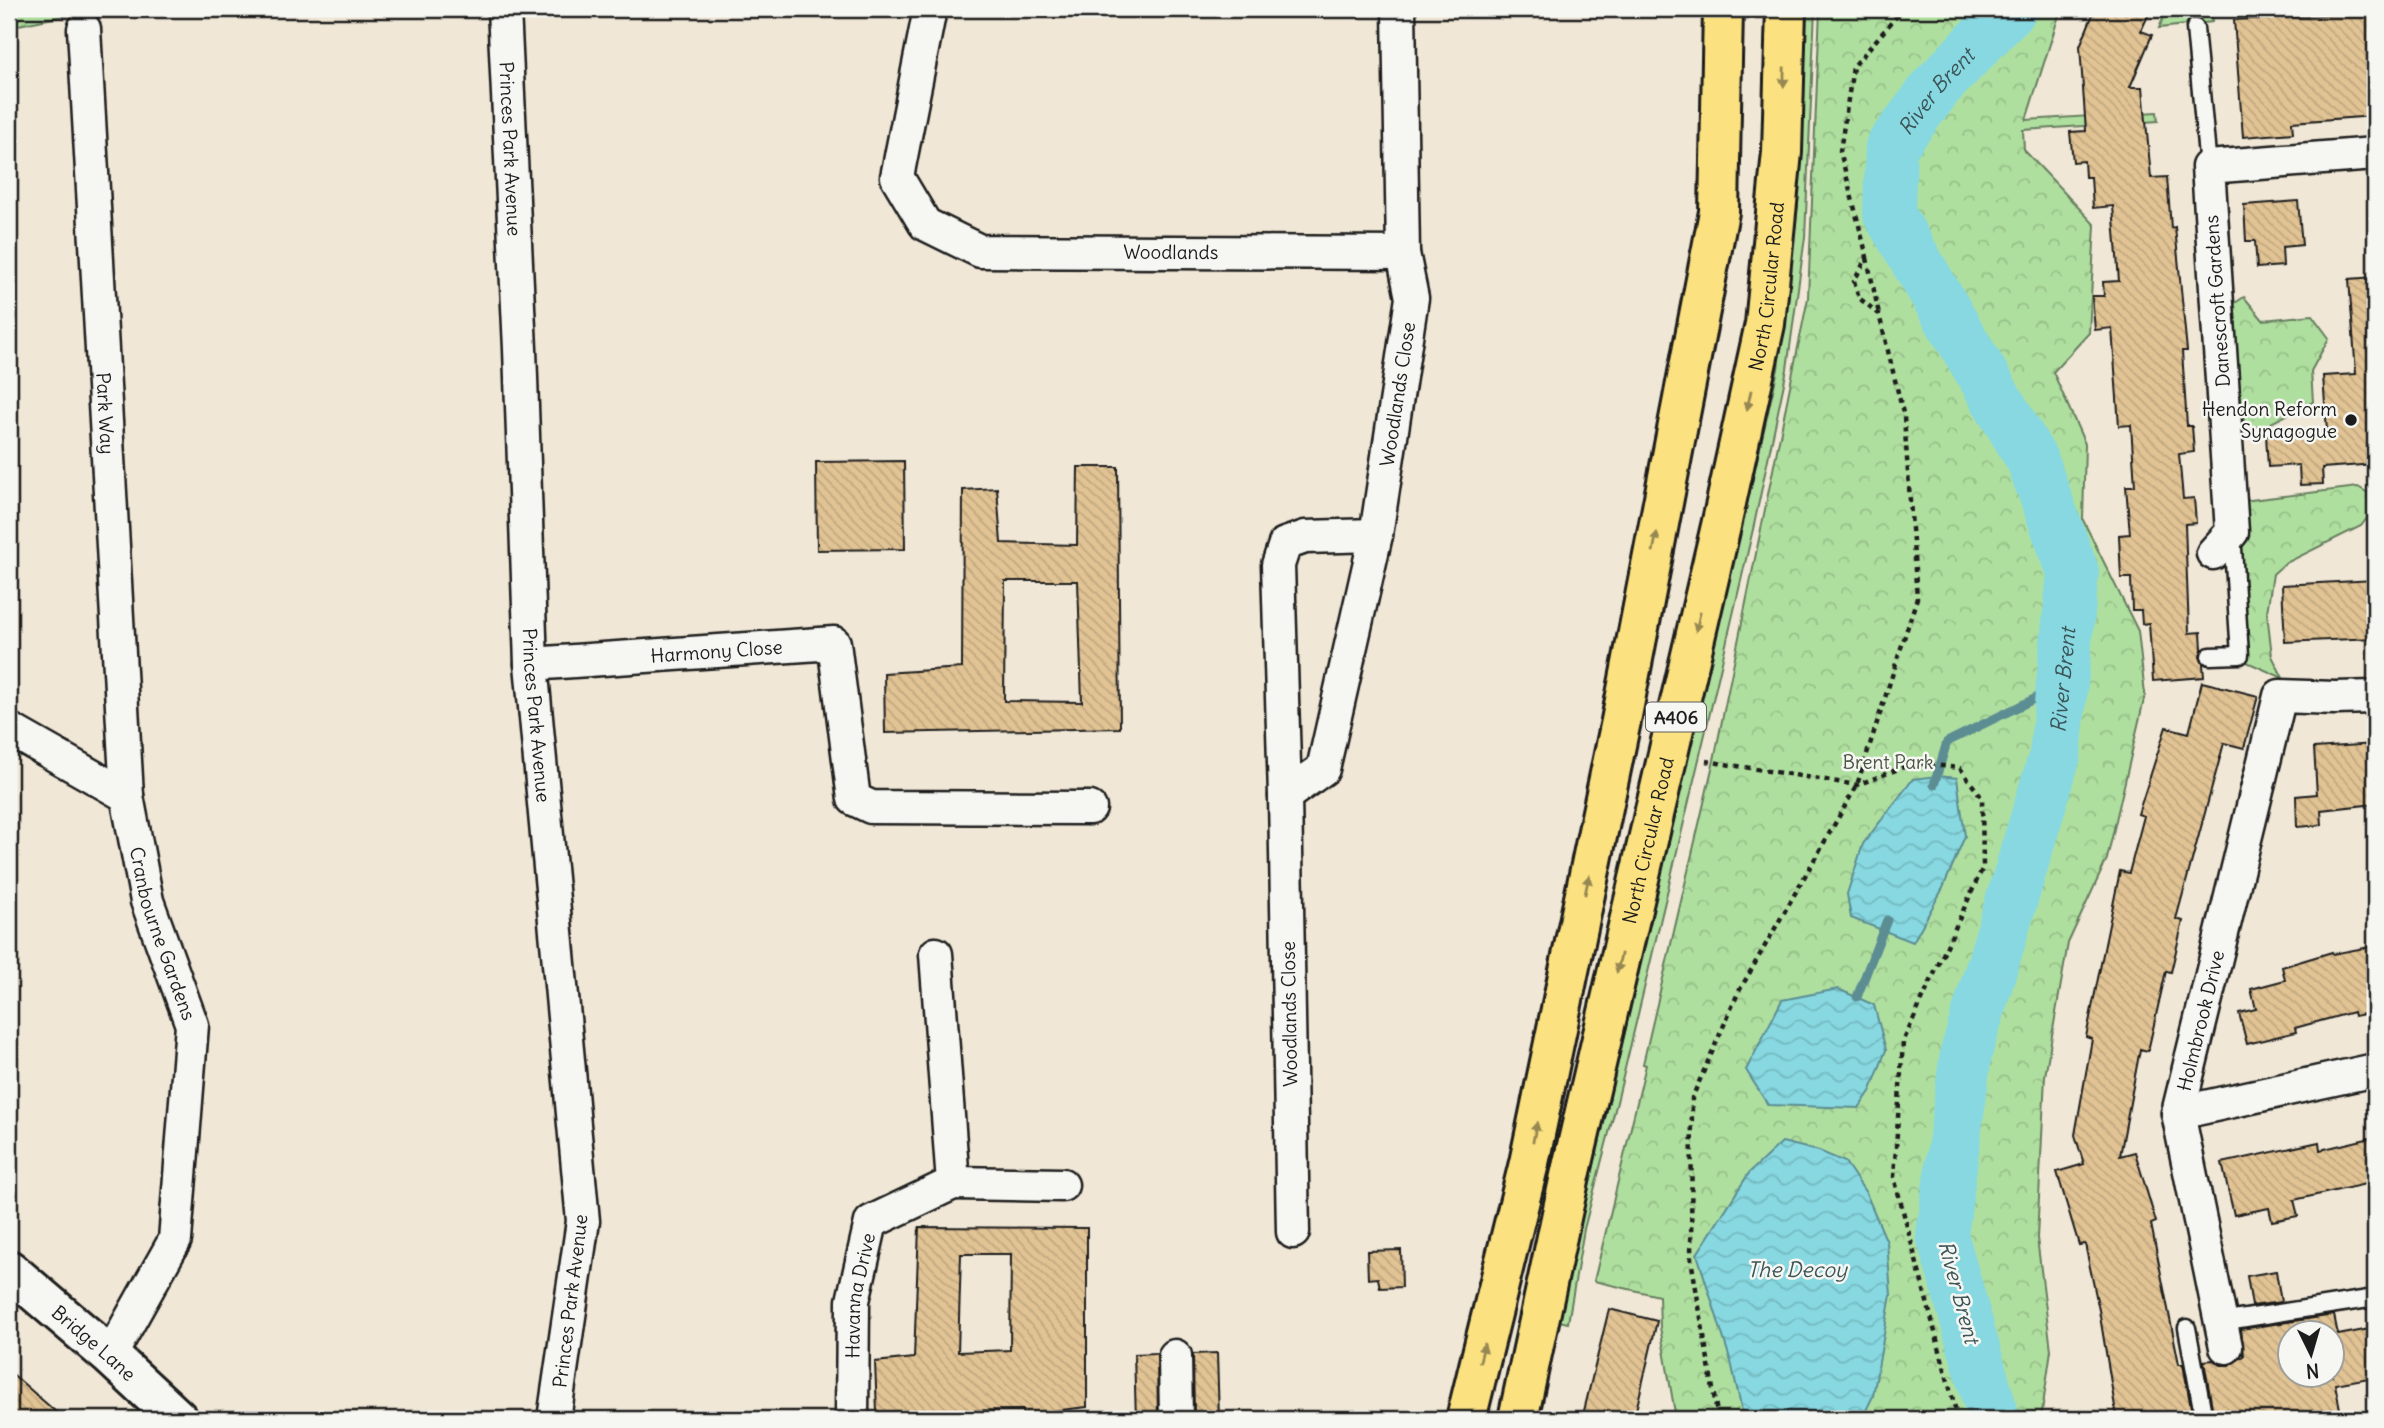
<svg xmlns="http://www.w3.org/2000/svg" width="2384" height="1428" viewBox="0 0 2384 1428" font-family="Delius,sans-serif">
  <defs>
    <pattern id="forest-crowns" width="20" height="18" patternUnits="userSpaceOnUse" patternTransform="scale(1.75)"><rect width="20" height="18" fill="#afdf9f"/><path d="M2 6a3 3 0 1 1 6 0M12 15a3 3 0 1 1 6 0" fill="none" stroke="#96bf88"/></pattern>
    <pattern id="water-waves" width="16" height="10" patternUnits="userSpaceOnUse" patternTransform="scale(1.75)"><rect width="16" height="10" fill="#87d8e1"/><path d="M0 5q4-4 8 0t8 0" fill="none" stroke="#74b9c0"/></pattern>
    <pattern id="building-back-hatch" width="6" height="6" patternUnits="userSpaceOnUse" patternTransform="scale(1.75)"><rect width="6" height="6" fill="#e1c394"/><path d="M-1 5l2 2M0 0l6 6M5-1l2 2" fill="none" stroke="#c0a77f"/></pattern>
  </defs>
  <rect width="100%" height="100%" fill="#f0e7d6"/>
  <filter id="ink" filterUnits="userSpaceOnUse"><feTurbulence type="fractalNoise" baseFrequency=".0143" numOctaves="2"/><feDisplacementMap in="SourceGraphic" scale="14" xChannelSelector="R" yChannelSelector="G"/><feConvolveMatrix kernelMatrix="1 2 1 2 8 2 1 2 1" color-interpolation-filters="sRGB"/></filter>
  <g filter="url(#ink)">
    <!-- green -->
    <path fill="#afdf9f" stroke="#667e5e" stroke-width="2" d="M1807,9H1815L1805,237L1787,369L1754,525L1705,734L1617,1102L1584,1229L1568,1323L1559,1321L1562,1304L1778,369L1798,204Z
      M2167,9H2211L2212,22L2159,28Z"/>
    <!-- forest -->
    <path fill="url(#forest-crowns)" stroke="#667e5e" stroke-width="2" d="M9,9H97L9,27Z
      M1820,9H2061L2026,120L2157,112L2158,121L2023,130L2024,150L2095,225L2089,333L2053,372L2085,444L2083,520L2138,631L2145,695L2107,859L2068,943L2045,1076L2037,1238L2051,1350L2041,1419H1676L1660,1327L1659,1296L1594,1281L1646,1065L1643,1064L1714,760L1808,298Z
      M2244,297L2263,320L2312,315L2329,338L2311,371L2313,402L2265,426L2245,429L2229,307Z
      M2358,487L2375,497V508L2361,526L2284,564L2273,574L2267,612L2272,656L2283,678L2247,662L2238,531L2243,501Z"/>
    <!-- water -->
    <path fill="url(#water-waves)" stroke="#5c8d92" stroke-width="2" d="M1937,776L1957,778L1965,836L1943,888L1913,942L1851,918L1847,894L1863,844L1913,779Z
      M1838,989L1874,1005L1886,1050L1871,1090L1859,1108L1768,1105L1746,1070L1782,1000Z
      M1782,1142L1819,1151L1845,1162L1866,1193L1887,1242L1891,1295L1873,1396L1862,1419H1744L1731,1362L1697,1254L1749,1173Z"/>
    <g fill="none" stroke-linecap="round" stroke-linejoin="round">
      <!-- stream -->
      <path stroke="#5c8d92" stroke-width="9" d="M1934,785L1947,742L2062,685
        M1857,997L1887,920"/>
      <!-- river -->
      <path stroke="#87d8e1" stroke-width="52" id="s1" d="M1994,1419L1942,1235L1966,1053L2055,755L2073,572L2032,460L1889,214L1891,147L1938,85L2011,9"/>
    </g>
    <!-- building -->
    <path fill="url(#building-back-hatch)" stroke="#1c1c1c" stroke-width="2" fill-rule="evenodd" d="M2095,9H2151L2141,31L2152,35L2130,87H2143L2151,178L2167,177L2171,228L2175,227L2187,351H2182L2187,426H2192L2194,452L2179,454L2183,499L2194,498L2196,523L2185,524L2189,633L2201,632L2202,649L2200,657L2203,664L2204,677L2153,681L2149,623L2142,624L2141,610H2132L2131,578H2121L2119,535L2130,534L2126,486H2135L2131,425L2119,426L2112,328L2095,330L2092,296H2104L2103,282L2119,281L2113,206L2093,208L2091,177H2085L2084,161L2073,162L2070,132L2086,131L2080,46Z
      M2347,14V16L2375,15V116L2292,122L2293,133L2243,137L2234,20Z
      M2298,201L2302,245L2282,247L2283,266L2257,268L2255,241H2246L2244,205Z
      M2375,277V464L2322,468L2323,484L2300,485L2299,465L2268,467L2266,435L2327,431L2323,376L2356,374L2349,279Z
      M904,461L905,549L817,550L816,462Z
      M1078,467H1118L1120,728L885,733L884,673L962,668L963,490L997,488L1001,543L1077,545ZM1005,581H1078L1082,702L1004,701Z
      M2375,580V638L2285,642L2282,585Z
      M2202,682L2258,696L2244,748L2224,743L2176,919L2183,921L2171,972L2166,971L2148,1051L2140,1049L2120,1156L2135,1152L2156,1222L2151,1224L2179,1364H2183L2193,1419H2117L2099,1310L2085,1244L2079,1245L2057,1172L2084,1164L2075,1135L2092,1039L2086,1037L2120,871L2129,873L2144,816L2138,814L2166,727L2189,733Z
      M2375,744V804L2321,810L2322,825L2297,827L2296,796L2317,794L2314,748Z
      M2375,946V1012L2354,1016L2353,1012L2295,1028L2296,1032L2247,1044L2239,1013L2256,1009L2251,989L2285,980L2282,967L2332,952L2333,954Z
      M2375,1137V1182L2294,1200L2298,1216L2272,1221L2269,1208L2234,1215L2222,1163L2319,1142L2320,1150Z
      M919,1227L1087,1228V1407L1053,1411L1054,1419H1024L1023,1410L877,1412L875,1362L914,1358ZM961,1254H1011L1010,1350L958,1352Z
      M1401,1250L1402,1287L1380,1288L1378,1278L1368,1279L1367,1251Z
      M2276,1271L2281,1302L2252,1306L2247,1276Z
      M1609,1309L1657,1321L1634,1419H1582Z
      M2334,1315L2338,1335L2375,1328V1377L2335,1384L2342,1419H2214L2204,1361L2213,1360L2221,1365H2229L2244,1356L2241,1329ZM2290,1334H2332V1376H2290Z
      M1157,1353L1158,1419H1136L1134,1354Z
      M1217,1353L1219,1419H1194L1193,1354Z
      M9,1371L64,1419H9Z"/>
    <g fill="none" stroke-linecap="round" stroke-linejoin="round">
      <!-- lane casing -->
      <g stroke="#1c1c1c" stroke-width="21">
        <path id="lane" d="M2195,28L2208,167
          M2210,656L2240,655L2232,533
          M2220,1322L2375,1298
          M2187,1328L2204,1419"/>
      </g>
      <!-- street casing -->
      <g stroke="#1c1c1c" stroke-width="37">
        <g id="street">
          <path id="s2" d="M504,9L520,349L531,664L583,1221L554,1419"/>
          <path id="s3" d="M930,9L897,177L925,224L980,251L1403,253"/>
          <path id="s4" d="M84,29L127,796"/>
          <path d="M2213,553L2232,532L2208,167L2375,154"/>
          <path id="s5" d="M531,664L834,643L854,799L871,807L1090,808"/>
          <path id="s6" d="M9,729L127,796L147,901L192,1025L175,1240L110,1356"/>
          <path id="s7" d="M1285,796L1323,769L1376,535L1412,298L1403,253L1399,9"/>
          <path d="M2178,1113L2375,1070"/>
          <path d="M953,1183L1062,1185"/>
          <path d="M1293,1232L1285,796L1278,565L1285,544L1305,537L1376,535"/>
          <path id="s8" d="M2226,1347L2178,1113L2280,696L2335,698L2375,697"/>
          <path d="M1175,1356L1176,1419"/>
          <path id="s9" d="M852,1419L853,1301L871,1222L953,1183L936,954"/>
        </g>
      </g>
      <!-- secondary casing -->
      <g stroke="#1c1c1c" stroke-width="44">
        <g id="secondary">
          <path id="s10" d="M9,1270L110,1356L178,1419"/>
        </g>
      </g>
      <!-- highway casing -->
      <g stroke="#1c1c1c" stroke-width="44">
        <g id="highway">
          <path d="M1466,1419L1529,1163L1621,721L1719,212L1723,9"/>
          <path id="s11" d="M1518,1419L1570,1176L1721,526L1765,324L1782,152L1786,9"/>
        </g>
      </g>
      <!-- path -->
      <path stroke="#1c1c1c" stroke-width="4.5" stroke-dasharray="5 5" stroke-linecap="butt" d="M107,13L128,9
        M1867,258L1879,314
        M1706,761L1857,785L1914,763L1960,768L1982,798L1983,867L1903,1042L1894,1177L1958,1419
        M1718,1419L1691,1259L1692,1098L1738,993L1857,785L1917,598L1904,417L1879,314L1859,298L1854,281L1867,257L1840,151L1853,67L1903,9"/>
      <!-- lane -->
      <use href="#lane" stroke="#f6f6f2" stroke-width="16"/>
      <!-- street -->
      <use href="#street" stroke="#f6f6f2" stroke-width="32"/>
      <!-- secondary -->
      <use href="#secondary" stroke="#f6f6f2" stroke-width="38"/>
      <!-- highway -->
      <use href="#highway" stroke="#fbe180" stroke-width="38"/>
    </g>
    <!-- one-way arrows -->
    <defs><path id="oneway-solid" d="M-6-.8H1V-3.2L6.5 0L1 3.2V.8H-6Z" transform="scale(1.75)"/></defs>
    <g fill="#978853">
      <use href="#oneway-solid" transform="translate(1784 77) rotate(91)"/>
      <use href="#oneway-solid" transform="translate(1749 400) rotate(102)"/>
      <use href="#oneway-solid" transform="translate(1655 542) rotate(-79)"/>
      <use href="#oneway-solid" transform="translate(1698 622) rotate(103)"/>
      <use href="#oneway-solid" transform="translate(1587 885) rotate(-78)"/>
      <use href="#oneway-solid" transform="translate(1619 963) rotate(103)"/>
      <use href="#oneway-solid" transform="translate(1535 1132) rotate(-78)"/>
      <use href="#oneway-solid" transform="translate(1482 1353) rotate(-76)"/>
    </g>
  </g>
  <!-- markers -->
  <circle fill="#1c1c1c" stroke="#f6f6f2" stroke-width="2.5" cx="2351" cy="420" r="7"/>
  <g text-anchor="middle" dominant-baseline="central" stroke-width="5" stroke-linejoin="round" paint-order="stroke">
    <!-- shield labels -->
    <rect fill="#f6f6f2" stroke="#5d5d5c" stroke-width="2" x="1646" y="702.5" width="60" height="29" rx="5"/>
    <g font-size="18" font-weight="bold" fill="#1c1c1c">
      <text x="1676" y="717">A406</text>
    </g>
    <!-- street labels -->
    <g font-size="19" fill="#1c1c1c" stroke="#f6f6f2">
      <text stroke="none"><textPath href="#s2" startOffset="140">Princes Park Avenue</textPath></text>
      <text stroke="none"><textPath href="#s3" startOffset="478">Woodlands</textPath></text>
      <text stroke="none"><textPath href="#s11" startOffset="1160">North Circular Road</textPath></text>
      <text transform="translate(2217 301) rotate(-94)">Danescroft Gardens</text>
      <text stroke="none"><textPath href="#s7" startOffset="429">Woodlands Close</textPath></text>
      <text stroke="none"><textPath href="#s4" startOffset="385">Park Way</textPath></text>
      <text stroke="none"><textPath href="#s5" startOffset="186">Harmony Close</textPath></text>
      <text stroke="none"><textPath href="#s2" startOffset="707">Princes Park Avenue</textPath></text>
      <text stroke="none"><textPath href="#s11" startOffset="593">North Circular Road</textPath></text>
      <text stroke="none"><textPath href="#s6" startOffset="278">Cranbourne Gardens</textPath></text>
      <text transform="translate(1289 1014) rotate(-91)">Woodlands Close</text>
      <text stroke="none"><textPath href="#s8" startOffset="334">Holmbrook Drive</textPath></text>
      <text stroke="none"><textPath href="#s9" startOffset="124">Havanna Drive</textPath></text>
      <text transform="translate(570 1301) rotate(-83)">Princes Park Avenue</text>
      <text stroke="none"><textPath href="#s10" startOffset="112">Bridge Lane</textPath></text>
    </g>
    <!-- poi labels -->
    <g font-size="19" fill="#1c1c1c" stroke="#f6f6f2" text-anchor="end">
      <text x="2337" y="409">Hendon Reform<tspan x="2337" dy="22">Synagogue</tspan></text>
    </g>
    <!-- park labels -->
    <g font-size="19" fill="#485643" stroke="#f6f6f2">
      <text x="1888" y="762">Brent Park</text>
    </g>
    <!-- water labels -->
    <g font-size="21" font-style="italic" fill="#3c5457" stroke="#f6f6f2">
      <text stroke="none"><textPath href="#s1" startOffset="1412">River Brent</textPath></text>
      <text stroke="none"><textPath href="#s1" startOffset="761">River Brent</textPath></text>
      <text x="1797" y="1269">The Decoy</text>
      <text transform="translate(1959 1292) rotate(75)">River Brent</text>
    </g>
  </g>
  <!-- margin -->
  <rect width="2384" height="1428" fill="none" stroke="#f6f6f2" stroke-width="35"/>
  <rect x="18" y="18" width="2349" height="1393" fill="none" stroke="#1c1c1c" stroke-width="2.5" filter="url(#ink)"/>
  <!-- north arrow -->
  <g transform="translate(2311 1354) rotate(175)"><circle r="33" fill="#f6f6f2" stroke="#9f9f9c" stroke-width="2"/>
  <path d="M0-5L12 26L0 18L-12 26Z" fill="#1c1c1c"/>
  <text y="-10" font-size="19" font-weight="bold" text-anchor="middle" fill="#1c1c1c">N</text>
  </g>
</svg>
